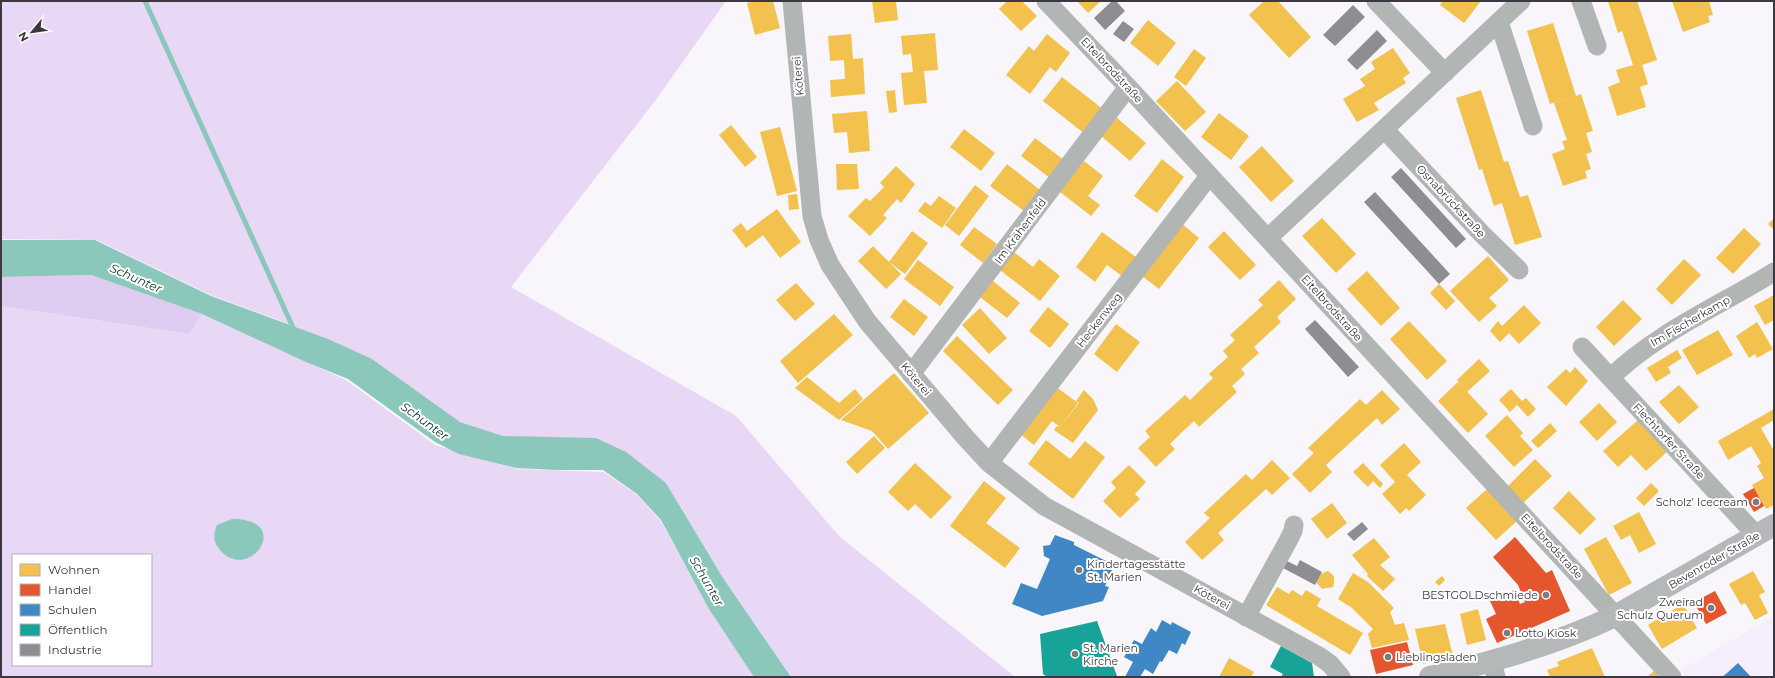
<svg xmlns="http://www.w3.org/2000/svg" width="1775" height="678" viewBox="0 0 1775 678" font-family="Montserrat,sans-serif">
  <rect width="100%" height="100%" fill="#f8f6fa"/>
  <!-- built -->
  <path fill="#f6eefc" d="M1774,616V677H1687L1681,670Z"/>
  <!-- green -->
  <path fill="#e8d7f5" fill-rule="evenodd" d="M1,1H726L655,101L511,287L736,416L840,537L1015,677H791L723,578L666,483L522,438L503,436L460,422L372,359L276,319L213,296L97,240L1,239Z
    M1,306L189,334L202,314L346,380L435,445L517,469L604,472L637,495L660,520L710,609L754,677H1ZM13,555H151V665H13Z"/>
  <!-- forest -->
  <path fill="#e0ccf0" d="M91,275L202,314L189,334L1,306V277Z"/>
  <!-- water -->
  <path fill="#8bc8bb" d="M1,240H95L211,296L328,339L372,359L460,422L503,436L596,438L626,452L666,483L723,578L791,677H754L709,609L661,520L637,494L603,470H556L516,468L459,454L435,442L348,379L306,362L202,314L91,275L1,277Z
    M232,519C295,519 249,584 220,550C213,542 213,535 217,525Z"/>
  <!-- homes -->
  <path fill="#f2c14e" d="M755,1H773L780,28L755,35L747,3Z
    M872,1H896L898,20L875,23Z
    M1007,1H1022L1037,16L1021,31L999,9Z
    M1077,1H1101L1088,13Z
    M1264,1H1278L1311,37L1289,58L1249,15Z
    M1443,1H1481L1464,23L1440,5Z
    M1608,1H1637L1657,60L1642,65L1648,84L1640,87L1646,107L1617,116L1608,87L1620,82L1616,70L1633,65L1622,31L1618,33Z
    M1672,1H1709L1713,15L1708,16L1710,22L1683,32Z
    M1148,20L1176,43L1158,66L1130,43Z
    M1553,23L1576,96L1581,94L1593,131L1586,133L1592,152L1586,154L1591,169L1585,171L1587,178L1563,186L1552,154L1565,149L1562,141L1567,140L1554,103L1572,97L1550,104L1527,31Z
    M935,33L938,70L924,71L927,103L904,105L901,73L913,72L911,54L903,55L901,36Z
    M851,34L853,59L863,58L865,94L831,97L830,80L845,79L844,60L830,61L828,36Z
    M1047,34L1070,53L1056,72L1050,67L1030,94L1006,75L1029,46L1034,51Z
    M1393,48L1410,73L1403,78L1406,83L1374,103L1379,110L1357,122L1343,99L1365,86L1360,79L1375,69L1371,62Z
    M1194,49L1206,58L1186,86L1174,77Z
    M1062,77L1104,110L1085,134L1043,101Z
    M1177,81L1206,112L1185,131L1156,101Z
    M895,90L897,112L889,113L886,91Z
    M1481,90L1504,162L1508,161L1520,197L1528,195L1542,237L1515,245L1502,203L1494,206L1482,169L1479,170L1456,98Z
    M867,111L870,151L849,153L847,132L834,133L832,114Z
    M1219,113L1249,136L1231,160L1201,137Z
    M1116,117L1146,143L1130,161L1100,135Z
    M731,125L757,157L745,167L719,135Z
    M780,127L797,191L777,196L760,132Z
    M964,129L995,153L981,171L950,147Z
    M1035,138L1064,160L1050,178L1021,156Z
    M1262,146L1294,181L1271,202L1239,167Z
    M1162,159L1184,177L1157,213L1134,196Z
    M1084,161L1103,176L1088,196L1100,205L1091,216L1060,192Z
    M836,164H857L859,189L837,190Z
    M1007,164L1040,190L1024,211L990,186Z
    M896,166L915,184L901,203L897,199L883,215L887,218L870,236L848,216L866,198L870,201L884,187L880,183Z
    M975,185L989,196L959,236L945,225Z
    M797,194L799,209L789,210L788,195Z
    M939,196L956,208L942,228L918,211L925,202L931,206Z
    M777,209L801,242L780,258L763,235L746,248L732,230L741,223L747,231Z
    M1322,218L1356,254L1336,273L1302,236Z
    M1774,218V230L1768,224Z
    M1182,224L1199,238L1159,289L1142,276Z
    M974,227L997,244L983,263L960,245Z
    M1744,228L1761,244L1733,274L1716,258Z
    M912,231L928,243L905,274L889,262Z
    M1224,231L1256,265L1240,280L1208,247Z
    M1102,232L1136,257L1122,276L1107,265L1095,282L1076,267Z
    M873,246L901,274L886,289L858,261Z
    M1014,252L1033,267L1039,259L1060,276L1040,301L1000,270Z
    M1488,256L1509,280L1489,298L1497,306L1479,322L1450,291Z
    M1684,259L1701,275L1672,305L1656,289Z
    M918,260L954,287L940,306L904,279Z
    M1367,271L1400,308L1381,326L1347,289Z
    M1279,280L1296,299L1277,317L1281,322L1254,347L1259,353L1241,369L1245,374L1232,386L1237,392L1199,427L1194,421L1182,432L1170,444L1175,449L1156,467L1138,448L1150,437L1145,431L1185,395L1190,400L1213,378L1209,374L1228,357L1223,351L1235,340L1230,335L1263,305L1258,300Z
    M993,281L1020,303L1007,318L980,297Z
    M796,283L815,304L795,321L776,300Z
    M1439,284L1455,301L1446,310L1430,293Z
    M1774,295V320L1765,325L1754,306Z
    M904,299L928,317L914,336L890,317Z
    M1623,300L1642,319L1614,346L1596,327Z
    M1524,305L1541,323L1519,344L1509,333L1500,342L1490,331L1498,321L1502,326Z
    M1048,307L1069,324L1050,348L1029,331Z
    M980,308L1007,338L989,354L962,325Z
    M834,314L853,335L798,383L780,361Z
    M1409,321L1447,361L1427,380L1390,339Z
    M1757,322L1773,349L1757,358L1755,354L1749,358L1736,336Z
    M1116,324L1140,342L1117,372L1094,354Z
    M1718,330L1733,355L1697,375L1682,350Z
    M957,336L1013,390L998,405L943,351Z
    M1677,350L1682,358L1668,367L1671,373L1656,382L1647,368Z
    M1479,359L1490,371L1467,392L1457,380Z
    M1575,367L1588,381L1566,406L1547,387L1566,369L1570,373Z
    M894,373L929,413L888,449L872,431L841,420Z
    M807,377L839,403L855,389L863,399L839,420L795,388Z
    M1458,382L1488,414L1468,433L1438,401Z
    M1679,385L1699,407L1679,424L1659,402Z
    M1055,386L1078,403L1060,427L1052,421L1034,445L1019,433Z
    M1511,389L1522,401L1526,398L1536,409L1528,417L1517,405L1510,412L1499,400Z
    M1084,390L1093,399L1098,410L1073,443L1054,430L1057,426L1062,428L1060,427L1079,403L1076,401Z
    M1382,390L1400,409L1382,425L1377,418L1326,465L1332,472L1310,493L1292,474L1314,453L1308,448L1360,399L1366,405Z
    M1599,403L1617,422L1597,441L1579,422Z
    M1774,409V420L1761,428L1774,451V505L1766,509L1752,485L1764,478L1757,466L1761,463L1751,446L1728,460L1718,441Z
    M1507,415L1523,433L1520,436L1533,450L1514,467L1485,436Z
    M1638,420L1667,452L1646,471L1631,455L1618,467L1603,451Z
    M1550,423L1557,431L1538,448L1531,441Z
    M874,436L885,448L857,474L846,462Z
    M1046,440L1070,459L1085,441L1105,457L1073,499L1028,464Z
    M1404,443L1421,462L1407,475L1426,495L1409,511L1406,508L1400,514L1382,494L1395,482L1380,465Z
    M1535,459L1552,476L1523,503L1508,486Z
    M1272,460L1290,478L1272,495L1266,489L1218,533L1224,540L1202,560L1185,542L1210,518L1204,513L1246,474L1252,480Z
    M915,463L952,497L931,519L915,504L908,511L888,492Z
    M1363,463L1383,484L1380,488L1373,481L1368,487L1353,472Z
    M1129,465L1146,482L1135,494L1140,499L1120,518L1103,501L1116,488L1111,482Z
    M984,481L1006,498L986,523L1020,548L1005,568L950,526Z
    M1651,483L1659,491L1644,506L1636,498Z
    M1487,489L1517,521L1496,540L1466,508Z
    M1569,491L1596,519L1580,535L1553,508Z
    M1332,503L1347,523L1327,539L1311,519Z
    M1639,512L1656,544L1639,553L1630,535L1621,540L1613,526Z
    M1606,537L1632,583L1609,595L1584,549Z
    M1374,538L1390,557L1380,565L1395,579L1383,591L1367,576L1368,574L1352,555Z
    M1328,571L1334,576V584L1333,587L1322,589L1316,582L1321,574Z
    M1753,571L1765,592L1759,595L1768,613L1755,620L1745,603L1741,605L1729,584Z
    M1353,573L1368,582L1394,608L1390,612L1395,625L1404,623L1409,640L1372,648L1368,634L1373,629L1352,608L1338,599Z
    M1442,576L1445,580L1439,586L1435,582Z
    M1277,587L1289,594L1292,590L1302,596L1306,590L1321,599L1317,606L1363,633L1350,655L1266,605Z
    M1683,604L1697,628L1662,649L1648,625Z
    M1478,609L1486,640L1467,645L1460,614Z
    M1445,624L1453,656L1423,664L1415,629Z
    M1592,648L1605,677H1550L1547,670L1559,666L1557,662Z
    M1229,658L1254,672L1251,677H1219Z
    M1654,671L1659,677H1647Z"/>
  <!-- shops -->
  <path fill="#e4572e" d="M1754,488L1764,506L1754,512L1743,494Z
    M1515,537L1546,573L1552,570L1570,611L1497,643L1486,619L1496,614L1490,601L1514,590L1520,604L1525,602L1518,585L1493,557Z
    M1715,591L1727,613L1706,624L1694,602Z
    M1407,642L1413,665L1376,674L1370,650Z"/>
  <!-- schools -->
  <path fill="#3f88c5" d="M1055,535L1074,542V545L1110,563L1114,578L1108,580L1105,586L1109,587L1103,601L1042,616L1012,604L1021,583L1037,589L1050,559L1044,556L1043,546L1050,545Z
    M1162,620L1171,625L1172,622L1191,632L1185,645L1182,643L1177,654L1169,650L1162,662L1160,661L1153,674L1145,669L1140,677H1125L1133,662L1124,657L1134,640L1142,644L1151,628L1156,632Z
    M1738,663L1751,677H1722L1727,673Z"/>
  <!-- public -->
  <path fill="#17a398" d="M1097,621L1117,676L1047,677L1043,674L1040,634Z
    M1281,646L1312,663L1314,677H1281L1283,674L1270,667Z"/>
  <!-- industry -->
  <path fill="#8d8d92" d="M1112,1H1116L1125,11L1105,30L1094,18Z
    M1353,5L1365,17L1335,46L1323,35Z
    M1123,21L1134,29L1124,42L1113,34Z
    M1377,30L1387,41L1357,70L1347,60Z
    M1401,168L1466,239L1456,248L1391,177Z
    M1375,192L1450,274L1439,284L1364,202Z
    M1315,320L1359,367L1348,377L1305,329Z
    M1362,522L1368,529L1354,541L1347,534Z
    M1300,560L1322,572L1315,585L1283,568L1287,561L1297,566Z"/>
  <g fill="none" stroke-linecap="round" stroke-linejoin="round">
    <!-- stream -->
    <path stroke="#8bc8bb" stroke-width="5" d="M145,1L295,332"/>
    <!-- minor -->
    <path stroke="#b1b6b5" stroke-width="19" d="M792,1L812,216L819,240L830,265L867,321L965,437L989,463L1044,506L1319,656L1330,664L1341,677
      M1046,1L1128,87L1672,677
      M1376,1L1445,73
      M1581,1L1597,46
      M1499,22L1533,126
      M1385,130L1482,234L1519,270
      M1268,238L1521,1
      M1582,347L1757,536
      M911,374L1128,87
      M1611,377C1658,332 1719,306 1774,272
      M989,463L1209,176
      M1246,617L1288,541L1293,531L1294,525
      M1492,661L1496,677"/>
    <!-- major -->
    <path stroke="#b4b8b9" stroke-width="22" d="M1430,677C1495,661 1554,645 1615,616L1774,525"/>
  </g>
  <!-- markers -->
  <g fill="#7e7a82" stroke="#fff" stroke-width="1.5">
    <circle cx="1756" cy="502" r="4"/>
    <circle cx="1079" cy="570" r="4"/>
    <circle cx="1546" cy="595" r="4"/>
    <circle cx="1711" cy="608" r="4"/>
    <circle cx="1507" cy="633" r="4"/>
    <circle cx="1075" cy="654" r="4"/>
    <circle cx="1388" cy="657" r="4"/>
  </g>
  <g text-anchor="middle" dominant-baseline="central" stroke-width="4" stroke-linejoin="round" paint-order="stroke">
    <!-- street labels -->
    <g font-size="11" fill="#3d3742" stroke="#fff">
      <text transform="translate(1112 70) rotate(47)">Eitelbrodstraße</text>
      <text transform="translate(798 76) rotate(-95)">Köterei</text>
      <text transform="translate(1451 201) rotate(47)">Osnabrückstraße</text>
      <text transform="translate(1020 231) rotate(-53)">Im Krähenfeld</text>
      <text transform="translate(1332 308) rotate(48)">Eitelbrodstraße</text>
      <text transform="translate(1099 320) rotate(-52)">Heckenweg</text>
      <text transform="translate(1690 321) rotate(-30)">Im Fischerkamp</text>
      <text transform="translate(916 379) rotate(50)">Köterei</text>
      <text transform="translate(1669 441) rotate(47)">Flechtorfer Straße</text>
      <text transform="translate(1552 546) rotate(47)">Eitelbrodstraße</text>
      <text transform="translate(1714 560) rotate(-30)">Bevenroder Straße</text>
      <text transform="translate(1212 597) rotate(29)">Köterei</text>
    </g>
    <!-- poi labels -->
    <g font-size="11" fill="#3d3742" stroke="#fff" text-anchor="start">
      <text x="1748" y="502" text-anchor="end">Scholz’ Icecream</text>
      <text x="1087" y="564">Kindertagesstätte<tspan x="1087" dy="13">St. Marien</tspan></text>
      <text x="1538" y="595" text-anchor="end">BESTGOLDschmiede</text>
      <text x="1703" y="602" text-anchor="end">Zweirad<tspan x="1703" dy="13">Schulz Querum</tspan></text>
      <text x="1515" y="633">Lotto Kiosk</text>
      <text x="1083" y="648">St. Marien<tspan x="1083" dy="13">Kirche</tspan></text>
      <text x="1396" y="657">Lieblingsladen</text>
    </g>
    <!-- water labels -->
    <g font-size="12" font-style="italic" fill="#053129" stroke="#fff">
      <text transform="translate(136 278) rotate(24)">Schunter</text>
      <text transform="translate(425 421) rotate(36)">Schunter</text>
      <text transform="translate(707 581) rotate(60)">Schunter</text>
    </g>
  </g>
  <!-- border -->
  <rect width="1775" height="678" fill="none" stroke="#3d3742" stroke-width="4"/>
  <!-- legend -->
  <rect x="12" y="554" width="140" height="112" fill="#ffffff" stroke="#b1afb3"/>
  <rect x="20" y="564" width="20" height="12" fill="#f2c14e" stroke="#b1afb3"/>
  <text x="48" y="574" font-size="12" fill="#3d3742">Wohnen</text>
  <rect x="20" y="584" width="20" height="12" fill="#e4572e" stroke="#b1afb3"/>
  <text x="48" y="594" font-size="12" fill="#3d3742">Handel</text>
  <rect x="20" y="604" width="20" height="12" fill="#3f88c5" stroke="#b1afb3"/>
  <text x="48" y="614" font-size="12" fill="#3d3742">Schulen</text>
  <rect x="20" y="624" width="20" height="12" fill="#17a398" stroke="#b1afb3"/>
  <text x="48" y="634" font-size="12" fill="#3d3742">Öffentlich</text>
  <rect x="20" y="644" width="20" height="12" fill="#8d8d92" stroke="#b1afb3"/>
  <text x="48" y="654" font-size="12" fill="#3d3742">Industrie</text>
  <!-- north arrow -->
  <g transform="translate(32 32) rotate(241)" stroke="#ffffff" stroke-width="3" paint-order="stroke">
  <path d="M0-3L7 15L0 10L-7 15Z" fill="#3d3742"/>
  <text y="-6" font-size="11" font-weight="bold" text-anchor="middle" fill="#3d3742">N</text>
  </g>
</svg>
